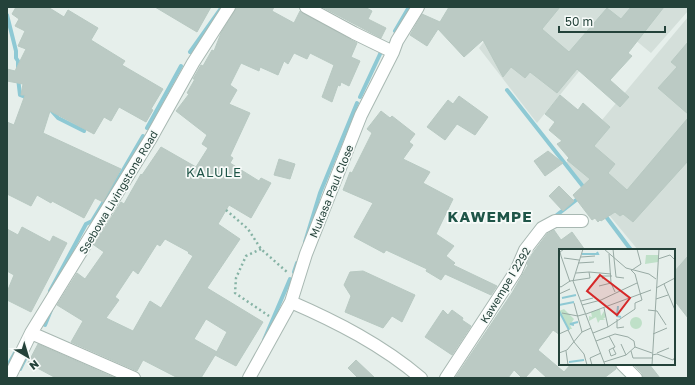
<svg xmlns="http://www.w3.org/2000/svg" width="695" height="385" viewBox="0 0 695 385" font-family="'Golos Text',sans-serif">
  <rect width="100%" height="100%" fill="#e6efeb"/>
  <!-- built -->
  <path fill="#d4dfda" d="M510,7H688V11L651,53L617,25L537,123L479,48Z
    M688,17V317L674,298V250H638L566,163Z"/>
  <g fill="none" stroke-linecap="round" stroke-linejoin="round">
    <!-- stream -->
    <path stroke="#8ec9d4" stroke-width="4" d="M7,15L16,51V58L18,61V70
      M395,31L409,7
      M190,52L222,7
      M18,78L20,95L28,98
      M507,90L585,189
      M360,97L381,52
      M50,109L58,118L84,131
      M147,128L181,66
      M604,214L631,250
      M553,218L580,197
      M305,242L320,193L357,103
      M294,272L297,263
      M50,291L86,224L92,221L122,172L143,136
      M45,325L51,310
      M264,340L290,279
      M7,367L16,351
      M20,369L26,357"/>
  </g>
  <!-- building -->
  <path fill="#bbcac4" stroke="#b8c9c2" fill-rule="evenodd" d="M16,7H48L64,17L68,10L98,28L91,40L125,61L122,65L163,89L151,109L153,110L146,122L119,107L111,121L104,117L94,134L50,111L43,133L121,169L103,202L95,198L84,218L52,201L51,203L37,195L31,206L7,194V122L14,125L25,95H21L23,84L7,81V69L15,71L26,49L18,46L25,31L15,26L19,19L12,14Z
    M155,7H211L197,32Z
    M237,7H274L272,11L294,23L300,11L357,43L351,57L360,61L349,86L341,82L340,86L338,85L332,102L322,97L334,65L310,53L307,59L294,53L288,64L284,61L278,75L260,67L259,71L241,63L230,85L237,90L229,104L250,113L230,156L233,158L230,163L259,181L261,178L271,183L251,218L229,205L218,224L240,239L207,288L263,322L236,366L215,355L227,332L206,319L194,339L217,352L201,378H178L143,360L137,371L71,342L83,321L57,305L77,273L85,279L104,252L94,245L121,202L124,204L141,174L142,175L161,147L196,167L208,148L202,144L207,135L176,111L189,94L187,93L195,79H193L201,65L203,66L212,50L214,51L221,33ZM165,239L189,252L188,253L193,256L161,308L150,301L133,331L106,318L119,300L115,297L133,270L138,274L157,244L160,246Z
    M322,7H365L372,11L368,19L386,28L381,38Z
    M449,7H560L542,29L569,52L607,8L621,19L631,7H664L628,53L632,56L610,80L629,97L620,107L577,69L557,93L530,72L525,78L511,67L503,77L483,40L464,57L438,29L427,46L410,35L422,14L440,22Z
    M688,42V114L658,88L677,67L671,62Z
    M560,95L578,110L583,103L610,127L594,146L615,164L608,173L627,190L688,118V161L633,222L623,214L620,216L615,212L601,221L600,220L598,222L595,218L592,220L573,195L590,179L567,160L569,158L557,144L562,141L549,130L555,122L545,114Z
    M459,96L488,117L475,135L457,124L445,140L427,127L448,100L453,104Z
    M381,111L390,118L392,116L415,134L409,142L413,145L403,159L430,172L423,183L453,199L436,234L454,246L446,256L455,263L453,265L497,286L491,295L445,274L441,280L426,271L427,269L386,250L384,253L354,237L373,203L343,190L350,172L352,173L372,133L367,129Z
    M548,151L563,163L545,176L534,161Z
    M279,159L295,164L290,179L274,175Z
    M559,186L574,201L563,211L549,196Z
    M22,227L50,242L53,236L67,243L31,312L7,300V292L14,275L7,271V229L18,235Z
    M554,230L561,240L572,232L585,250H560V335L553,330L538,350L564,372L571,364H615L616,369L604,378H547L535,367L525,378H522L514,370L508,378H455L512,293L528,265L527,264L532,254L547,234Z
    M688,256V318L674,300V272Z
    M363,271L415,295L402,322L392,316L383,328L345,312L351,296L344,285L350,272Z
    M443,310L448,315L452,310L463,318L462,320L471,326L452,355L425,337Z
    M38,344L115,378H56L28,363Z
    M356,360L375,378H358L348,368Z
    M633,364H649L660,378H643L642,373Z"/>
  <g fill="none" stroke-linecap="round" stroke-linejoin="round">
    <!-- street casing -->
    <g stroke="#a8b8b2" stroke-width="14">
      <path id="street" d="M306,7L354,33L393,52
        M291,302C337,322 382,345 421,378
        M31,333L134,378
        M622,364L636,378
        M9,378L31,333L151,138L193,63L229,7
        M249,378L291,302L306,254L361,115L393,52L397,41L418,7
        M446,378L516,271L525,250L542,228L555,221H582"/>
    </g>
    <!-- path -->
    <path stroke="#86b3a5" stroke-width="2.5" stroke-dasharray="2 3" stroke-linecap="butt" d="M226,210L248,229L261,249L287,272
      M261,249L246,256L236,278L235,293L269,316"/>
    <!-- street -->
    <use href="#street" stroke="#fff" stroke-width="12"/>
  </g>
  <g text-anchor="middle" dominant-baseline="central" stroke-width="3.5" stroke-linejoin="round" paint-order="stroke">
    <!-- street labels -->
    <g font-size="11" fill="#24423a" stroke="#f7fbf9">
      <text transform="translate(331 191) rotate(-68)">Mukasa Paul Close</text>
      <text transform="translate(118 192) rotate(-59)">Ssebowa Livingstone Road</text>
      <text transform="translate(505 285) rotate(-59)">Kawempe I 2292</text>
    </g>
    <!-- quarter labels -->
    <g font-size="13" letter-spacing="1" fill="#1f5548" stroke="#f7fbf9">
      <text x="214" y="172">KALULE</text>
    </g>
    <!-- district labels -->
    <g font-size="15" font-weight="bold" letter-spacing="1" fill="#1f5548" stroke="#f7fbf9">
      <text x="490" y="216">KAWEMPE</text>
    </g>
  </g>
  <!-- overview -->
  <g transform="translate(559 249)">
    <rect width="116" height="116" fill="#e6efeb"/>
    <path d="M87,6H99V13L86,15ZM5,60L15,70L11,76L13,80H10L0,62ZM41,60L42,67L45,62L47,68L44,70L47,71H41L39,74L37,68L30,72V67L33,68L32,63ZM71 74a6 6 0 1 1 12 0a6 6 0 1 1-12 0Z" fill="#bfe0c8"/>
    <path fill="none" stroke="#8ec9d4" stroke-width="2" d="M23,5H39L38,3M3,49L17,46M0,56L15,53M59,57L58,67L62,68M0,62L10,81M15,76L11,75L19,73M10,113L25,111"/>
    <path fill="none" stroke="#98aaa4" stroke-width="1" d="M5,0L1,3L2,7L11,33M24,0L14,32L46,116M45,0L67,19L90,25L97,30M54,0L57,28L65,29M50,5L52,34L56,43M22,8L36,7M5,9L20,11M99,10L111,6L116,11M19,14L35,13M73,21L82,15L78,0M30,23L52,25M44,30L43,27H53M105,35L116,61M0,37L2,38L11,32L31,29L30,23L17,24M40,37L52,34M97,39L116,29M0,45L11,40M97,50L109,46M22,52L34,49M15,54L23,83M23,56L42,51L78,34M45,59L49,78M89,61L98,62L107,76M3,64L19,67L26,65M27,65L92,41M58,70V79L65,78M34,84L49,78L76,60V54L83,51L76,25L72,21M0,85L9,81L15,93L25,105L28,116M94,85L108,79M50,87L56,98L50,101L52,107M37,92L56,85L69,88L75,92L76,98M62,95L67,106M76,98L93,104M7,102L9,116M72,102L74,109H93M0,104L8,101L23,83L32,79M98,104L110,99M93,106L98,105L114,111L116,108M52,107L57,105L54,99M45,113L67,106L76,98M33,116L31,109L42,104M93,116L100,0"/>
    <path fill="#d62828" fill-opacity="0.15" stroke="#d62828" stroke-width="2" d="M41,26L71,49L58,66L28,42Z"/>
    <rect width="116" height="116" fill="none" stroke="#24423a" stroke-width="2"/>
  </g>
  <!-- border -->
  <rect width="695" height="385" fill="none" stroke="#24423a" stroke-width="16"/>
  <!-- north arrow -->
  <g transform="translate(28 357) rotate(142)" stroke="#f7fbf9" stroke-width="3" paint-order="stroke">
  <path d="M0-3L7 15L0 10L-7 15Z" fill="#24423a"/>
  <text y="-6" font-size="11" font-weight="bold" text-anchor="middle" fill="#24423a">N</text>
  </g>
  <!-- scale -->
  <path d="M559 26v6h106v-6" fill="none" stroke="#24423a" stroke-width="2"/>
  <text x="565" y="26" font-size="12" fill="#24423a" stroke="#f7fbf9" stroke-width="3" paint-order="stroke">50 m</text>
</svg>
